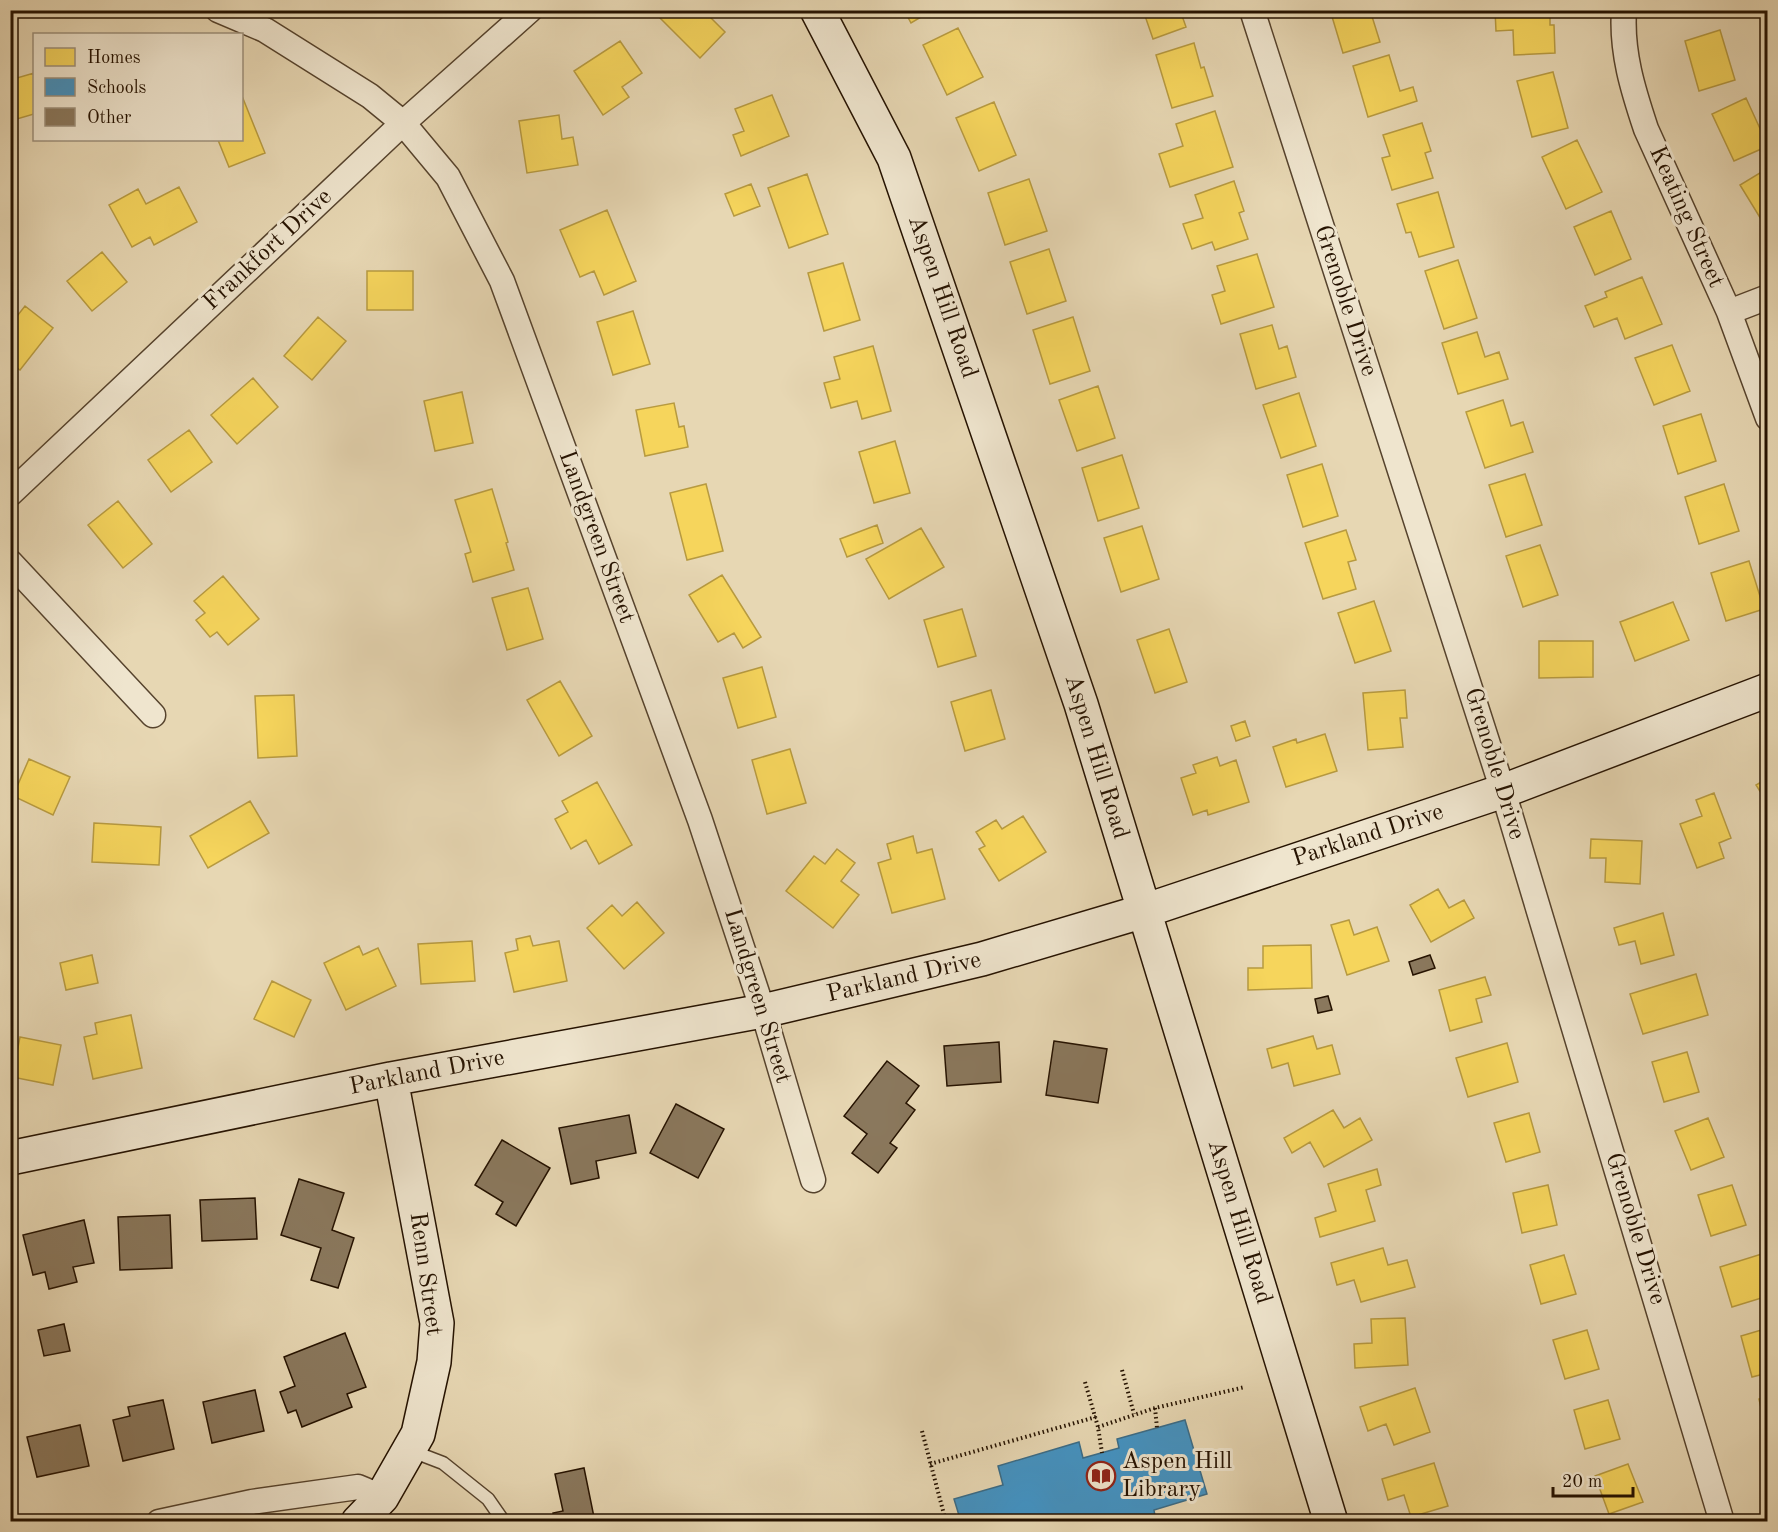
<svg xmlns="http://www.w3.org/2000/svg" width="1778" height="1532" viewBox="0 0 1778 1532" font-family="'Old Standard TT',serif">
  <rect width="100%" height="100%" fill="#e7d7b3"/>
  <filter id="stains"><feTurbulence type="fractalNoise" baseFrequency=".00333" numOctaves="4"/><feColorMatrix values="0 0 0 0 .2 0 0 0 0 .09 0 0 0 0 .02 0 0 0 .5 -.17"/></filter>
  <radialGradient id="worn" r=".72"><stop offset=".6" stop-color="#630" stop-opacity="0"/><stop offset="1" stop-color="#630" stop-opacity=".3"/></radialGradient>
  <!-- homes -->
  <path fill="#f6d55c" stroke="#b79a40" stroke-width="1.5" d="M662,10H703L725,32L700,58L657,15Z
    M904,10H933L911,23Z
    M1143,10H1180L1186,27L1153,39Z
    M1330,10H1370L1380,42L1343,53Z
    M1495,10H1550V25H1554L1555,53L1514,55L1513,30L1496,31Z
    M958,28L983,77L947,95L923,45Z
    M1720,30L1735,80L1699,91L1685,41Z
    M620,41L642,73L622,87L629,97L603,115L574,71Z
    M1194,43L1201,68L1204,67L1213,96L1172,108L1156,55Z
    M1389,55L1400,91L1413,87L1417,101L1368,117L1353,66Z
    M1553,72L1568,128L1532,137L1517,81Z
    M34,73V114L10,121V80Z
    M772,95L789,136L741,156L733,135L744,131L735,109Z
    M242,96L265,153L229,167L218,140H242Z
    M1746,98L1768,146L1734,161L1712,114Z
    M994,102L1016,155L979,171L956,118Z
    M1215,111L1233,167L1170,187L1159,154L1183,146L1176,124Z
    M559,115L562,139L573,137L578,165L527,173L519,121Z
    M1422,123L1431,151L1425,153L1433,178L1392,190L1382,158L1390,156L1383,135Z
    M1577,140L1602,192L1566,209L1542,157Z
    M1768,168V229H1767L1740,185Z
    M807,174L828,234L789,248L768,188Z
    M1029,179L1047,231L1005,245L988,193Z
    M1234,181L1244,211L1239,213L1248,239L1215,250L1212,242L1192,249L1183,224L1203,218L1195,195Z
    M751,184L760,206L734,216L725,194Z
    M179,187L197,222L154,245L150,237L132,247L109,205L138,189L146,204Z
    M1438,192L1454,247L1419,257L1411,232L1406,233L1397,204Z
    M607,210L636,281L604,295L594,271L580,277L560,230Z
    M1611,211L1631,259L1595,275L1574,227Z
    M1049,249L1066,301L1027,314L1010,262Z
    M102,252L127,282L92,311L67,281Z
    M1257,254L1274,307L1221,324L1212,295L1225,291L1217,266Z
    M1458,260L1477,318L1444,329L1425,271Z
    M843,263L860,320L824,331L808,273Z
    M367,271H413V310H367Z
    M1642,277L1662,324L1625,339L1617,318L1594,327L1585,306L1607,297L1605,292Z
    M25,306L53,328L20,370L10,363V325Z
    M633,311L650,364L613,375L597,322Z
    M318,317L346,341L312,380L284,356Z
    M1073,317L1090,371L1050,384L1033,330Z
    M1272,325L1279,349L1287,346L1296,377L1256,389L1240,334Z
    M1477,332L1485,357L1499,352L1508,379L1458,394L1442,343Z
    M1672,345L1690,391L1654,405L1635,358Z
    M873,346L891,411L862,419L857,401L831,408L824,383L840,379L834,357Z
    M253,378L278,407L237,444L211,415Z
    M1098,386L1115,438L1077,451L1059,400Z
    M462,392L473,443L435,451L424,401Z
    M1299,393L1316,446L1281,458L1263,405Z
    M1503,400L1511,426L1523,422L1533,452L1485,468L1466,412Z
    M674,403L679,427L684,426L688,447L645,456L636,410Z
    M1701,414L1716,461L1678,474L1663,426Z
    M189,430L212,462L171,492L148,460Z
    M895,441L910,493L874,503L859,452Z
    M1122,455L1139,508L1098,521L1082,468Z
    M1322,464L1338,516L1303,527L1287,475Z
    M1525,474L1542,525L1506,537L1489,485Z
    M706,484L723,551L687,560L670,493Z
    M1724,484L1739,531L1699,544L1685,497Z
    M492,489L508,542L506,543L514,570L473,582L465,554L471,552L455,500Z
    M118,501L152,544L123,568L88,525Z
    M877,525L883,543L847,557L840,539Z
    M1142,526L1159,579L1121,592L1104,538Z
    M921,528L944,567L889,599L866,559Z
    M1346,530L1356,560L1348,562L1356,589L1323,599L1305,543Z
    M1540,545L1558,595L1523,607L1506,556Z
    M1749,561L1764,609L1726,621L1711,573Z
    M722,575L761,637L743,648L734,633L718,642L689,595Z
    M223,576L259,619L228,645L217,632L210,637L196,620L205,613L194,601Z
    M528,588L543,639L507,650L492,598Z
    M1374,601L1391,651L1355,663L1338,613Z
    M1673,602L1689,640L1635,661L1620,622Z
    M962,609L976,656L938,667L924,620Z
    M1169,629L1187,682L1155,693L1137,640Z
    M1539,641H1593V677L1539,678Z
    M762,667L776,717L738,728L723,678Z
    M560,681L592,736L559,756L527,700Z
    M991,690L1005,739L965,751L951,702Z
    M1405,690L1407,718H1400L1403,747L1368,750L1363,693Z
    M294,695L297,756L258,758L255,696Z
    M1245,721L1250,736L1236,741L1231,726Z
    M1325,734L1337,771L1286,787L1273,747L1296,739L1297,743Z
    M790,749L806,803L767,814L752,760Z
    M1217,757L1220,766L1236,760L1249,802L1208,815L1207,810L1193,815L1181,778L1196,773L1193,765Z
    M29,759L70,777L53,815L13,796Z
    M1768,778V804L1756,785Z
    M597,782L632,845L599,864L586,840L571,849L555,819L568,812L562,801Z
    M1714,793L1731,838L1719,843L1724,858L1697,868L1680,824L1702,816L1696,800Z
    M250,801L269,833L208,868L190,836Z
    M1023,816L1046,852L999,881L979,849L985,846L976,832L996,820L1002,829Z
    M94,823L161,827L159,865L92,862Z
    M913,836L917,853L932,849L945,899L892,913L878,863L891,859L887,844Z
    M1591,839L1642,841L1640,884L1605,882L1606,858H1590Z
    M837,849L855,863L841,881L859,895L833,928L786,891L814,856L825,864Z
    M1438,889L1449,908L1464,900L1474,918L1431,942L1410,905Z
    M637,902L664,933L624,969L587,928L612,905L622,916Z
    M1663,913L1674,955L1641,964L1635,941L1619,945L1614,928Z
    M1349,920L1354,935L1377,927L1389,961L1347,975L1331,925Z
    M530,936L533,946L559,941L567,981L514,992L505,953L518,950L516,939Z
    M472,941L475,981L421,984L418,944Z
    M1311,945L1312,988L1248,990V968H1263V946Z
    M359,946L363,955L378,948L396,986L346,1010L324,963Z
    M92,955L98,983L66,990L60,963Z
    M1696,974L1708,1015L1643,1034L1630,994Z
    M1485,977L1491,995L1476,999L1482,1022L1450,1031L1439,990Z
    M272,981L311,1000L294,1037L254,1019Z
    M131,1015L142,1068L93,1079L84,1037L97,1034L95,1023Z
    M1313,1036L1317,1049L1332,1045L1340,1074L1294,1086L1288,1063L1272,1068L1267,1049Z
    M20,1037L61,1045L53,1085L12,1077Z
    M1507,1043L1518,1082L1468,1097L1456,1058Z
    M1687,1052L1699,1092L1664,1102L1652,1062Z
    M1333,1110L1344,1128L1360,1118L1372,1140L1324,1167L1310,1142L1292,1153L1284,1138Z
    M1529,1113L1540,1152L1506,1162L1494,1123Z
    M1708,1118L1724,1157L1691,1170L1675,1131Z
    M1377,1169L1381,1185L1366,1190L1375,1221L1320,1237L1315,1218L1336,1211L1328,1184Z
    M1548,1185L1557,1225L1522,1233L1513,1193Z
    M1732,1185L1746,1225L1711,1236L1698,1195Z
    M1383,1248L1388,1265L1407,1260L1415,1287L1361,1302L1354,1280L1337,1285L1331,1263Z
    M1768,1252V1296L1732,1307L1720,1267Z
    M1564,1255L1576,1294L1541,1304L1530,1265Z
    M1405,1318L1408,1365L1355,1368L1354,1344L1372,1343L1371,1319Z
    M1768,1328V1373L1752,1377L1741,1336Z
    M1587,1330L1599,1369L1565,1379L1553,1340Z
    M1415,1388L1430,1432L1394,1445L1386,1424L1368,1431L1360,1407Z
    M1768,1397V1439L1759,1399Z
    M1608,1400L1620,1439L1585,1449L1574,1410Z
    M1434,1463L1448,1506L1411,1517L1404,1495L1388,1500L1382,1479Z
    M1628,1464L1643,1502L1609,1514L1595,1476Z"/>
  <!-- schools -->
  <path fill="#4393c3" stroke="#3a6c88" stroke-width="1.5" d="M1185,1420L1207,1494L1154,1510L1155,1516L1135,1522H961L954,1499L1003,1485L998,1466L1079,1442L1083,1458L1119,1448L1117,1439Z"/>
  <!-- building -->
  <path fill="#8a785d" stroke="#251200" stroke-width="1.5" d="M1430,955L1435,968L1413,975L1409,962Z
    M1328,996L1332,1010L1318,1013L1315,999Z
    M1054,1041L1107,1049L1098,1103L1046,1095Z
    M999,1042L1001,1082L947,1086L944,1046Z
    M887,1061L919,1086L906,1103L915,1110L890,1143L897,1148L878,1173L852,1153L867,1134L844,1116Z
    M676,1104L724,1129L698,1178L650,1153Z
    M629,1115L636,1153L596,1161L599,1178L571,1184L559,1128Z
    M502,1140L550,1168L516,1226L496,1214L503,1202L475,1185Z
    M299,1179L344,1193L332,1230L354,1238L338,1288L311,1280L321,1248L281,1235Z
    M255,1198L257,1239L202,1241L200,1200Z
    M170,1215L172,1268L120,1270L118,1217Z
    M84,1220L94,1263L73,1267L77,1282L49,1289L45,1272L33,1275L23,1235Z
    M64,1324L70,1351L44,1356L38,1330Z
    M345,1333L366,1387L347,1394L352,1407L302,1427L296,1410L288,1413L280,1392L295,1386L284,1357Z
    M255,1390L264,1431L212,1443L203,1402Z
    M163,1400L174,1449L123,1461L113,1420L130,1416L128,1407Z
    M80,1425L89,1466L37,1477L27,1437Z
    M584,1468L595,1522H555L553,1513L563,1511L555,1474Z"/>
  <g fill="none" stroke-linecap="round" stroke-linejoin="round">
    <!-- lane casing -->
    <g stroke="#56432d" stroke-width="15">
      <path id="lane" d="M409,1450L443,1463L488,1499L504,1522"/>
    </g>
    <!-- street casing -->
    <g stroke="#56432d" stroke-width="27">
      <path id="street" d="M218,10L265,30L370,96L403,123L448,177L502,281L700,820L763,1011L813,1180
        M1252,10L1503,791L1722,1522
        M1624,10C1621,52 1633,90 1646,129L1729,312L1768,418
        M1729,312L1768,297
        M10,494L403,123L530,10
        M10,562L153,715
        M159,1522L252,1502L358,1487L382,1497"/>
    </g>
    <!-- secondary casing -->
    <g stroke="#251200" stroke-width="36">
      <path id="secondary" d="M817,10L894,158L1081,704L1331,1522
        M10,1158L391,1079L763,1011L982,959L1144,911L1503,791L1768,690
        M358,1522L382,1497L418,1434L434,1362L437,1323L391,1079"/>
    </g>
    <!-- path -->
    <path stroke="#251200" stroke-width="4" stroke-dasharray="1.5 3" stroke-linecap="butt" d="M1122,1370L1134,1414
      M1085,1382L1098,1427L1102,1453
      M1155,1408L1157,1428
      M1098,1427L1155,1408L1245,1387
      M922,1431L946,1522
      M930,1464L1096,1417"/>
    <!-- lane -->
    <use href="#lane" stroke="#efe5ce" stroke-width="12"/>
    <!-- street -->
    <use href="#street" stroke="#efe5ce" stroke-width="24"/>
    <!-- secondary -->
    <use href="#secondary" stroke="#efe5ce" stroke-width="33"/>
  </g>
  <!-- icons -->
  <defs>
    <g id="library-ring" transform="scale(1.5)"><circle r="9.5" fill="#efe5ce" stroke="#8f2418" stroke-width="1.5"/><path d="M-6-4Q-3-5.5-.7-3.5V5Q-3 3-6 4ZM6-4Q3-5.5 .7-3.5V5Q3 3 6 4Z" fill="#8f2418"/></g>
  </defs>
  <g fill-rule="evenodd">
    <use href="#library-ring" x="1101" y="1476"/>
  </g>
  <g text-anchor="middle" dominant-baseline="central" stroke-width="6" stroke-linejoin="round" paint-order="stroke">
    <!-- street labels -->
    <g font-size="24" fill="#251200" stroke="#efe5ce">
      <text transform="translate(1686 217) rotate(66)">Keating Street</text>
      <text transform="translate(268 250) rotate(-43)">Frankfort Drive</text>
      <text transform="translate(942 297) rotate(71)">Aspen Hill Road</text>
      <text transform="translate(1345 301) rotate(72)">Grenoble Drive</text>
      <text transform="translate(596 537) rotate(70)">Landgreen Street</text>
      <text transform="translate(1096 757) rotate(73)">Aspen Hill Road</text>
      <text transform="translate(1494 764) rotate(73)">Grenoble Drive</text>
      <text transform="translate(1368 836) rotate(-18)">Parkland Drive</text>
      <text transform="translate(904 978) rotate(-13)">Parkland Drive</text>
      <text transform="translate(757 996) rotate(73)">Landgreen Street</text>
      <text transform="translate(427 1073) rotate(-11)">Parkland Drive</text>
      <text transform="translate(1239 1222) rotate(73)">Aspen Hill Road</text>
      <text transform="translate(1635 1229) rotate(73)">Grenoble Drive</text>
      <text transform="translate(425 1274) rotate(82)">Renn Street</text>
    </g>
    <!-- poi labels -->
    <g font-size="24" fill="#251200" stroke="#efe5ce" text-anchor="start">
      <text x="1122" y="1462">Aspen Hill<tspan x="1122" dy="28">Library</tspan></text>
    </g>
  </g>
  <!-- margin -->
  <rect width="1778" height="1532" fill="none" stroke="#e7d7b3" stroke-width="36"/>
  <rect x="12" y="12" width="1754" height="1508" fill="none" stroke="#251200" stroke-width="3"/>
  <rect x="18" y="18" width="1742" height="1496" fill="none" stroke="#251200" stroke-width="1.5"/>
  <!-- legend -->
  <rect x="33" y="33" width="210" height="108" fill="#efe5ce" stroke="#9e917c" stroke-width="1.5"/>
  <rect x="45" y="48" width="30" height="18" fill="#f6d55c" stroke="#9e917c" stroke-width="1.5"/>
  <text x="87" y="63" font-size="18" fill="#251200">Homes</text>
  <rect x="45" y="78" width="30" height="18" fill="#4393c3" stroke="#9e917c" stroke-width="1.5"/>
  <text x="87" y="93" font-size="18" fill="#251200">Schools</text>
  <rect x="45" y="108" width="30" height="18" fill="#8a785d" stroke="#9e917c" stroke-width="1.5"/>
  <text x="87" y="123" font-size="18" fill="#251200">Other</text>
  <!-- scale -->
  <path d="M1553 1487v9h80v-9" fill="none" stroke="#251200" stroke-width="3"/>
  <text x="1562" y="1487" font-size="18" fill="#251200" stroke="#efe5ce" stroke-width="4.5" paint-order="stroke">20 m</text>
  <rect width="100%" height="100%" filter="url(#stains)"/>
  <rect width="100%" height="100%" fill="url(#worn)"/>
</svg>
